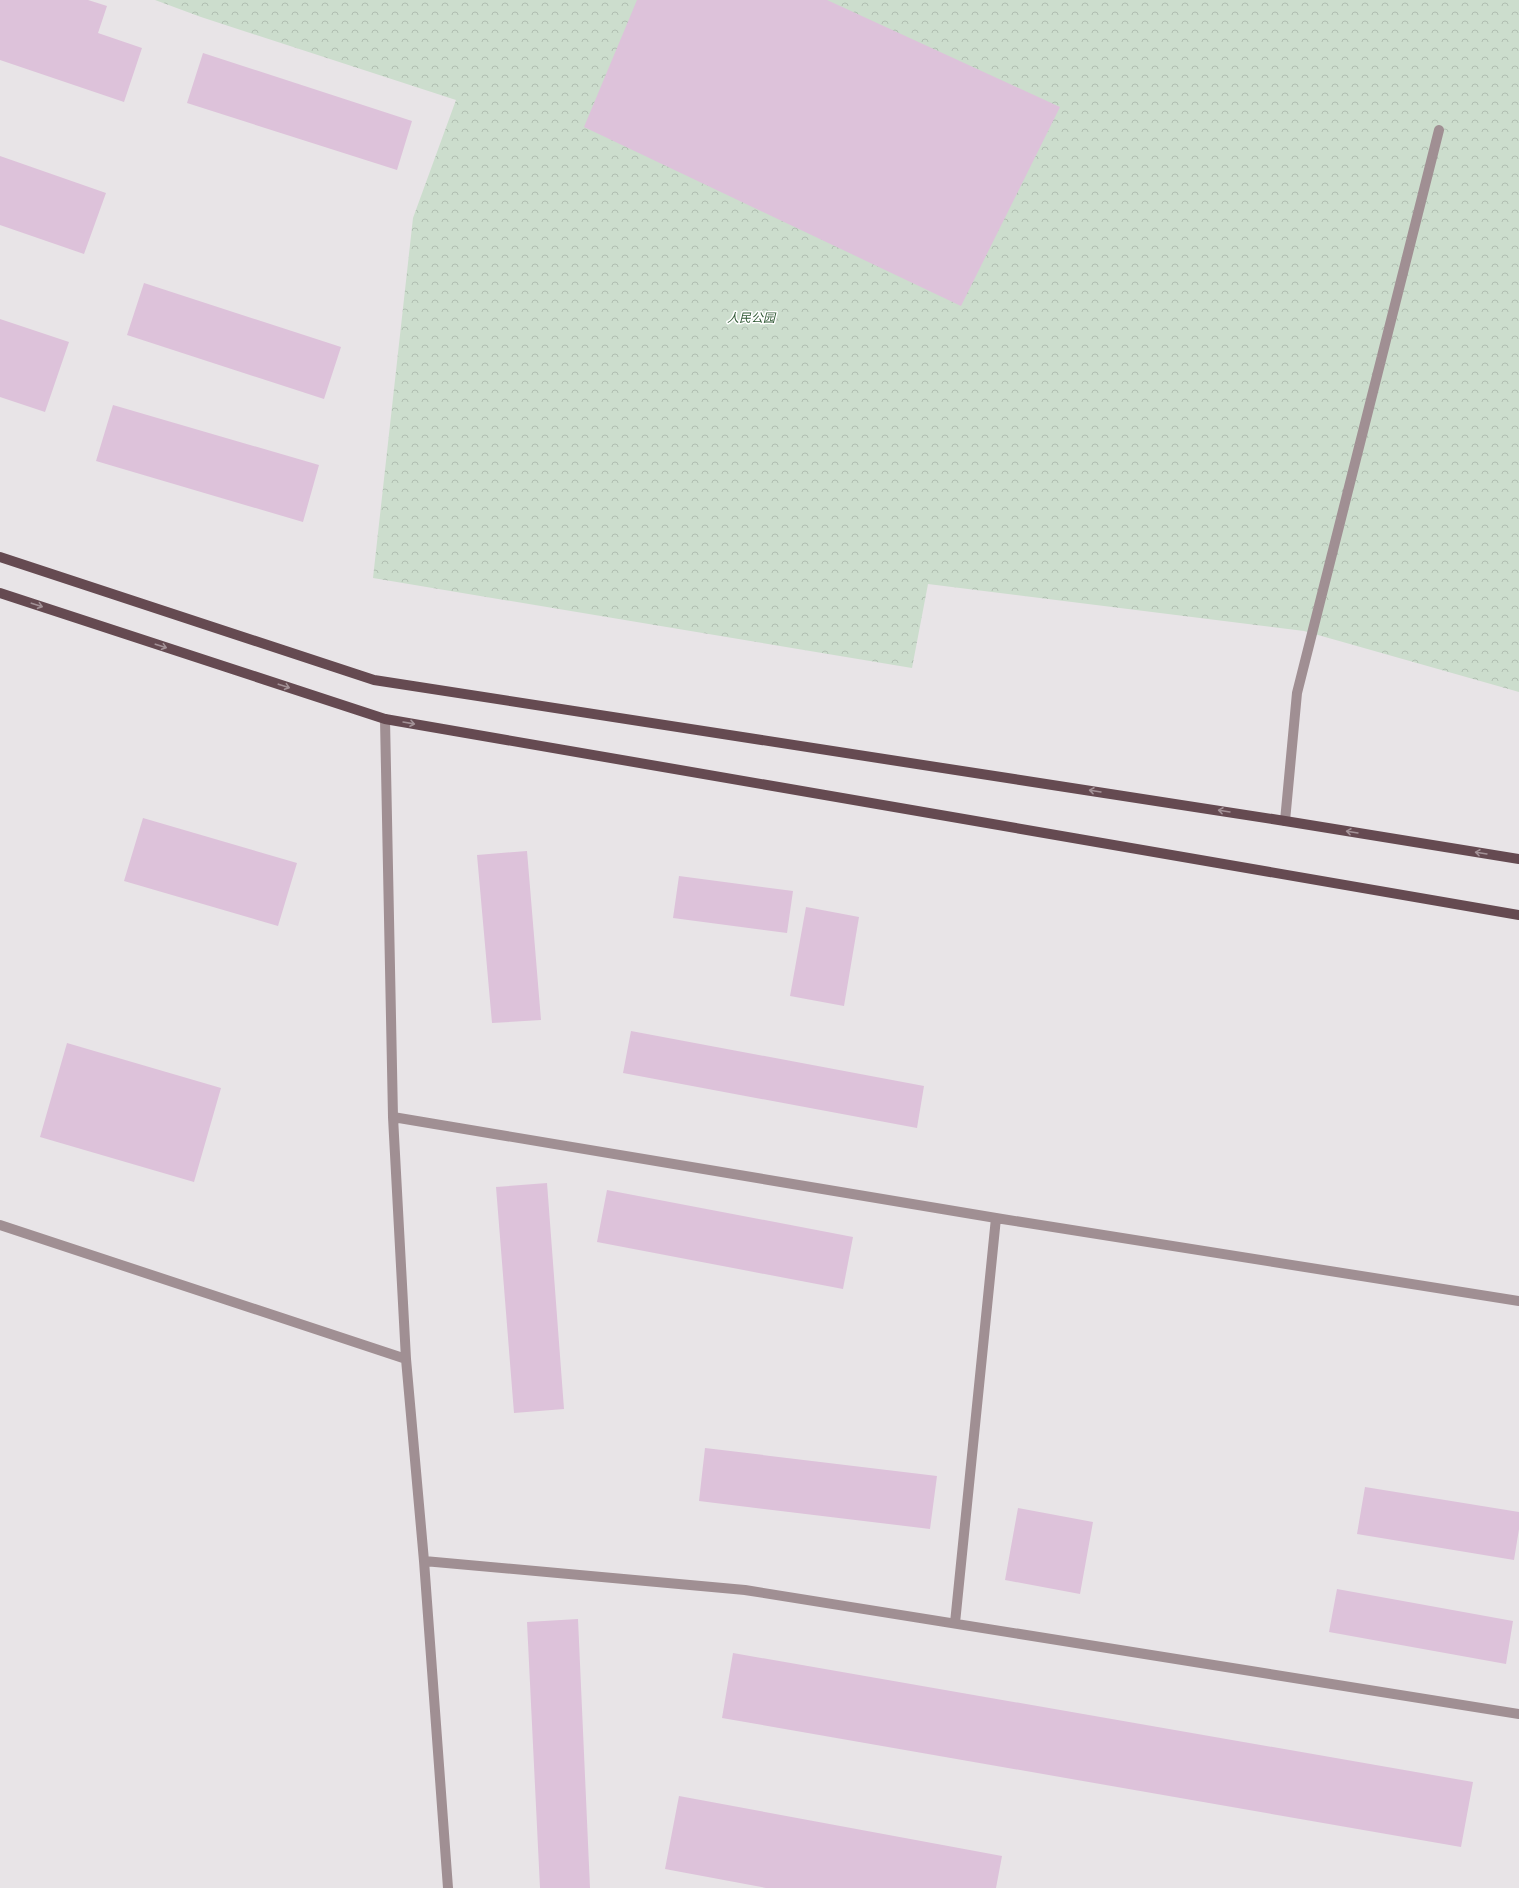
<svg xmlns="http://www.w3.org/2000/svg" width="1519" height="1888" viewBox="0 0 1519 1888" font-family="'Times New Roman','Noto Sans SC',serif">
  <defs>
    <pattern id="forest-crowns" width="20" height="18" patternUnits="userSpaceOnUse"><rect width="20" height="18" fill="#ccddcd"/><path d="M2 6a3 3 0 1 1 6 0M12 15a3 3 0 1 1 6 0" fill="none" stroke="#b0beb1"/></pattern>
  </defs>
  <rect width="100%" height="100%" fill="#e8e4e7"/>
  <!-- forest -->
  <path fill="url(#forest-crowns)" d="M155,0H1519V692L1304,631L928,584L912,668L373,578L413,218L456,100L201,17Z"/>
  <!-- building -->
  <path fill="#ddc2da" d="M0,0H88L107,6L98,33L142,48L124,102L0,60Z
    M637,0H827L1060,107L961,306L584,127Z
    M203,53L412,121L397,170L187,103Z
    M0,156L106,193L84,254L0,225Z
    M144,283L341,347L324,399L127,335Z
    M0,319L69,342L45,412L0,397Z
    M113,405L319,465L303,522L96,461Z
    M143,818L297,863L278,926L124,881Z
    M527,851L541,1020L492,1023L477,855Z
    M679,876L793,891L787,933L673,918Z
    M806,907L859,917L844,1006L790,996Z
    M631,1031L924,1086L917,1128L623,1073Z
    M67,1043L221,1088L194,1182L40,1137Z
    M547,1183L564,1409L514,1413L496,1187Z
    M607,1190L853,1237L843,1289L597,1242Z
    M705,1448L937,1476L930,1529L699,1501Z
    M1365,1487L1519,1512V1529L1514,1560L1357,1534Z
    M1018,1508L1093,1522L1080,1594L1005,1580Z
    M1337,1589L1513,1621L1506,1664L1329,1632Z
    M578,1619L590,1888H540L527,1622Z
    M733,1653L1473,1782L1461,1847L722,1718Z
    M679,1796L1002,1856L996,1888H766L665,1869Z"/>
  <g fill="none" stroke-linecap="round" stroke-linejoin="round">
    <!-- minor -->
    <path stroke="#a08f93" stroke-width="10" d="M385,719L393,1117L406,1359L424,1561L448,1888
      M1285,821L1297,693L1439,130
      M393,1117L996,1218L1519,1301
      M0,1225L406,1359
      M424,1561L745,1590L1519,1714
      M955,1623L996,1218"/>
    <!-- major -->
    <path stroke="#654a51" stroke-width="10" d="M0,557L374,680L1285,821L1519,859
      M0,593L385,719L1519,915"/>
  </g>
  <!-- one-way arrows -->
  <defs><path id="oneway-shaft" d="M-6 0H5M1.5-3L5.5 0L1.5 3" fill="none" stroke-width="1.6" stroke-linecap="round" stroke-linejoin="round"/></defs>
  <g stroke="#a39297">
    <use href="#oneway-shaft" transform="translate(37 605) rotate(18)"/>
    <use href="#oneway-shaft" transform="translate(161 646) rotate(18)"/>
    <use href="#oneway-shaft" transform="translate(284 686) rotate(18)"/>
    <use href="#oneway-shaft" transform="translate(409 723) rotate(10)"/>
    <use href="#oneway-shaft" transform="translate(1095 791) rotate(-171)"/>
    <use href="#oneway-shaft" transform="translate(1224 811) rotate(-171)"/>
    <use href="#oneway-shaft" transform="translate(1352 832) rotate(-171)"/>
    <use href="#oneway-shaft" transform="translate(1481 853) rotate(-171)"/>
  </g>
  <g text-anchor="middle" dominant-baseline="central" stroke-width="3" stroke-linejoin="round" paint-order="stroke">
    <!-- park labels -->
    <g font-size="12" font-style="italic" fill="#315935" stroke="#fff">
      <text x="751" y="318">人民公园</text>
    </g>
  </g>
</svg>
